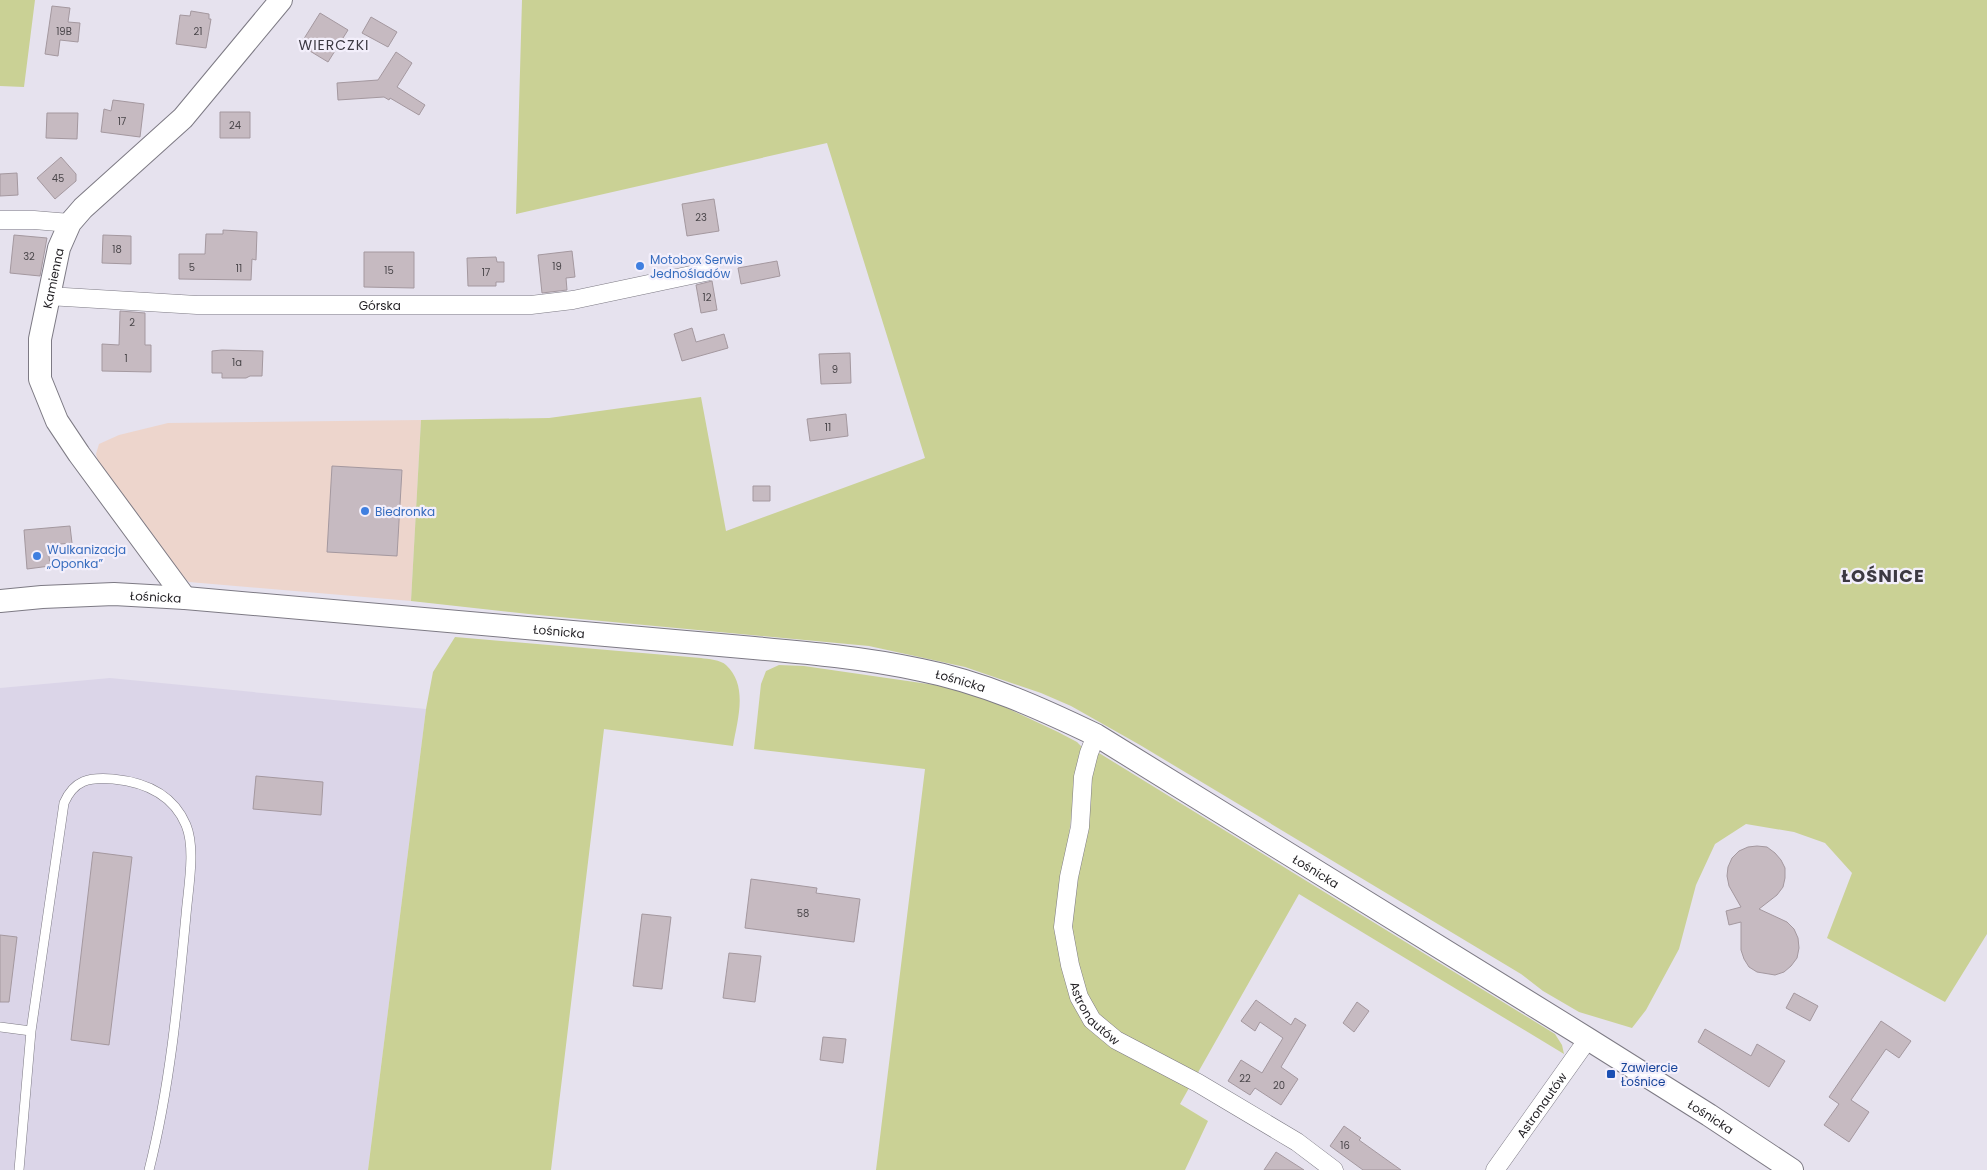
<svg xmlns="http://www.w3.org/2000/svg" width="1987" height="1170" viewBox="0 0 1987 1170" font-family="Poppins,sans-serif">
  <rect width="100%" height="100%" fill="#e6e2ee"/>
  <!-- commercial -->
  <path fill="#edd5cc" d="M421,420L411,601L189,582L170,565L100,469L96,454L99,444L119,435L168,423Z"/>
  <!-- built -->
  <path fill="#dbd5e8" d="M110,678L426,709L368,1170H0V688Z"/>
  <!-- green -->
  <path fill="#cad195" d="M0,0H35L24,87L0,86Z
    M522,0H1987V934L1945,1002L1827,938L1852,873L1825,843L1794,832L1746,824L1715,844L1696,885L1679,949L1646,1010L1632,1028L1579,1012L1543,991L1521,974L1140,745L1071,706L1041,693L965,667L869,646L538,615L411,601L421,420L549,418L701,397L726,531L925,458L827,143L516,214Z
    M455,637L701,658C708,659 721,660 726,665C749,686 737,721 733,746L604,729L551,1170H368L426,709L433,672Z
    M779,665L804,666L942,686L990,700L1058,732L1077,742L1082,747L1074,793L1059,920L1075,1003L1189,1088L1180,1104L1208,1121L1185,1170H876L925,769L754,749L761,684L766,671Z
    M1094,753H1099L1555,1034L1562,1045L1564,1054L1299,894L1196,1076L1109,1026L1094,1010L1081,988L1070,920Z"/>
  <!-- building -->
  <path fill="#c6bac1" stroke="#a4989f" d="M52,6L70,8L68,22L80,23L78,42L60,40L58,56L45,54Z
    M191,11L209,14V19H211L206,48L176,44L180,15L190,16Z
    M320,13L348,30L328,62L300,45Z
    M371,17L397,32L388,47L362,33Z
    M396,52L412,63L397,87L425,105L419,115L390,98L389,100L384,97L338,100L337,83L378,80Z
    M113,100L144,104L140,137L101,132L104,109L111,111Z
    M220,112H250V138H220Z
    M47,113H78L77,139L46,138Z
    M61,157L76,174V181L55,199L37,178Z
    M17,173L18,195L0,196V174Z
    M714,199L719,231L687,236L682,204Z
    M223,230L257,232L256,260L252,259L251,280L179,279V254H205L206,234H223Z
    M14,235L47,238L40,276L10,273Z
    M103,235L131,236V264L102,263Z
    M572,251L575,277L566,278L567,290L542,293L538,255Z
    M364,252H414V288L364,287Z
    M496,257L497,262H504V282H496V286H468L467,258Z
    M777,261L780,276L741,284L738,268Z
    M712,281L717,310L701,313L696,285Z
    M120,311L145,313V345H151V372L102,371V344L119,345Z
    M692,328L696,342L724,334L728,348L682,361L674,334Z
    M222,350L263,351L262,376H250L246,378H222V373H212V351Z
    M850,353L851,383L821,384L819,354Z
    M846,414L848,436L810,441L807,419Z
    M332,466L402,470L397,556L327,552Z
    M753,486H770V501H753Z
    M70,526L72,543L48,545L50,566L27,569L24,530Z
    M256,776L323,782L321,815L253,809Z
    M1757,846L1767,847L1775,853L1781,860L1785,868V878L1783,887L1777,895L1759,909L1787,922L1794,929L1798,938L1799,948L1797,958L1791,966L1784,972L1775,975L1757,972L1749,967L1744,959L1741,950V922L1729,925L1726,911L1741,907L1729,886L1727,876L1728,867L1732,858L1739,851L1748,847Z
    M93,852L132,857L109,1045L71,1040Z
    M751,879L817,888L816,893L860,899L854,942L745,928Z
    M642,914L671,917L662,989L633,986Z
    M0,935L17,937L9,1002H0Z
    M729,953L761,956L755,1002L723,998Z
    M1794,993L1818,1006L1810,1021L1786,1008Z
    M1256,1000L1291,1025L1295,1018L1306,1025L1281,1067L1298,1079L1281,1105L1255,1088L1250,1095L1228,1081L1241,1060L1262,1073L1283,1038L1260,1022L1255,1031L1241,1021Z
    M1357,1002L1369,1011L1354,1032L1343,1023Z
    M1881,1021L1911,1041L1899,1058L1886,1049L1851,1100L1869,1112L1849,1142L1824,1125L1839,1104L1829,1097Z
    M1705,1029L1751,1056L1757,1044L1785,1061L1769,1087L1698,1042Z
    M823,1037L846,1039L843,1063L820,1060Z
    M1344,1126L1361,1138L1359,1140L1401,1170H1363L1330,1146Z
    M1276,1152L1304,1170H1264Z"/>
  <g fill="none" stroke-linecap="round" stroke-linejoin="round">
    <!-- service casing -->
    <g stroke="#7d7a84" stroke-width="10">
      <path id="service" d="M0,1027L31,1031
        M19,1170L31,1031L64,803C74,780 89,777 113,779C144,782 173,794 186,825C196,849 188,889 186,915C178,1000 170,1087 149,1170"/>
    </g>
    <!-- minor casing -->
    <g stroke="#7d7a84" stroke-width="19">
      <g id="minor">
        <path d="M0,220H34L70,223"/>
        <path id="s1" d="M48,296L197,305H531L573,300L710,271"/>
        <path id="s2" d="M1096,735L1089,753L1083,777L1080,827L1069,877L1063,927L1070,965L1079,997L1092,1020L1116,1040L1198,1083L1297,1142L1334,1170"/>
        <path id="s3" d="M1495,1170L1588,1039"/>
      </g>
    </g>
    <!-- tertiary casing -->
    <g stroke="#7d7a84" stroke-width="24">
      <g id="tertiary">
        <path id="s4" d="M185,598L79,454L57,421L40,379V339L59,248L70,223L83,208L183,118L281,0"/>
        <path id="s5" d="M0,601L42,597L114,594L185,598L754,648C810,653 866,658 921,670C982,682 1040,708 1096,735L1588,1039L1709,1115L1792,1170"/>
      </g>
    </g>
    <!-- service -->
    <use href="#service" stroke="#fff" stroke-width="9"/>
    <!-- minor -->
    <use href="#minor" stroke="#fff" stroke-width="18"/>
    <!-- tertiary -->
    <use href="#tertiary" stroke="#fff" stroke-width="22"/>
  </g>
  <!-- markers -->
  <g fill="#3f7fe0" stroke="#f3effb" stroke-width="2">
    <circle cx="640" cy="266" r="5"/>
    <circle cx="365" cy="511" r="5"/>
    <circle cx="37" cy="556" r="5"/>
  </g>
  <rect fill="#1a4fb4" stroke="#f3effb" stroke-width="2" x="1606" y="1069" width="10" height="10" rx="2.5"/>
  <g text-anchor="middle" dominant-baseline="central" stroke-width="4.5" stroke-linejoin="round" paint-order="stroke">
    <!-- number labels -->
    <g font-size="10" fill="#4a464a">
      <text x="64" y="31">19B</text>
      <text x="198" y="31">21</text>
      <text x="122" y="121">17</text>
      <text x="235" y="125">24</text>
      <text x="58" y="178">45</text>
      <text x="701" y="217">23</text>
      <text x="117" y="249">18</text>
      <text x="29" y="256">32</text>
      <text x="557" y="266">19</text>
      <text x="192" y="267">5</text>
      <text x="239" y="268">11</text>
      <text x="389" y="270">15</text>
      <text x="486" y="272">17</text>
      <text x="707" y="297">12</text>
      <text x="132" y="322">2</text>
      <text x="126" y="358">1</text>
      <text x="237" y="362">1a</text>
      <text x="835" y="369">9</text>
      <text x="828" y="427">11</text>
      <text x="803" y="913">58</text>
      <text x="1245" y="1078">22</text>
      <text x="1279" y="1085">20</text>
      <text x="1345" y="1145">16</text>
    </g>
    <!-- shop labels -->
    <g font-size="12" fill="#366cbe" stroke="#f3effb" text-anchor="start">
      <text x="650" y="259">Motobox Serwis<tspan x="650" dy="14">Jednośladów</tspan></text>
      <text x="375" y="511">Biedronka</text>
      <text x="47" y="549">Wulkanizacja<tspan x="47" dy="14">„Oponka”</tspan></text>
    </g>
    <!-- street labels -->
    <g font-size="12" fill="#211f23" stroke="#f3effb">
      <text stroke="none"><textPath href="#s4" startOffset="366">Kamienna</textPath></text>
      <text stroke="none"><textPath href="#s1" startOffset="332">Górska</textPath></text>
      <text stroke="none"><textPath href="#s5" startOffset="156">Łośnicka</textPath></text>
      <text stroke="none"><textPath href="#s5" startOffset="561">Łośnicka</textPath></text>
      <text stroke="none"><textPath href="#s5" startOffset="966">Łośnicka</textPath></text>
      <text stroke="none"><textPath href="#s5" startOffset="1371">Łośnicka</textPath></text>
      <text stroke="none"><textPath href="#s2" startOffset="290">Astronautów</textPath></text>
      <text stroke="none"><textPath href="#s3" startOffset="80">Astronautów</textPath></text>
      <text stroke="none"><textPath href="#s5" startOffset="1836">Łośnicka</textPath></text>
    </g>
    <!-- transit labels -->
    <g font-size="12" fill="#164399" stroke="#f3effb" text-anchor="start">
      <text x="1621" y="1067">Zawiercie<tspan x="1621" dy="14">Łośnice</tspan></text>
    </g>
    <!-- neighbourhood labels -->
    <g font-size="14" letter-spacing="1" fill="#3c3942" stroke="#f3effb">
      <text x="334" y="45">WIERCZKI</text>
    </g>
    <!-- district labels -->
    <g font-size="18" font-weight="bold" letter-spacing="1" fill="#3c3942" stroke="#f3effb">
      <text x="1883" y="575">ŁOŚNICE</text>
    </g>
  </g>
</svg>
